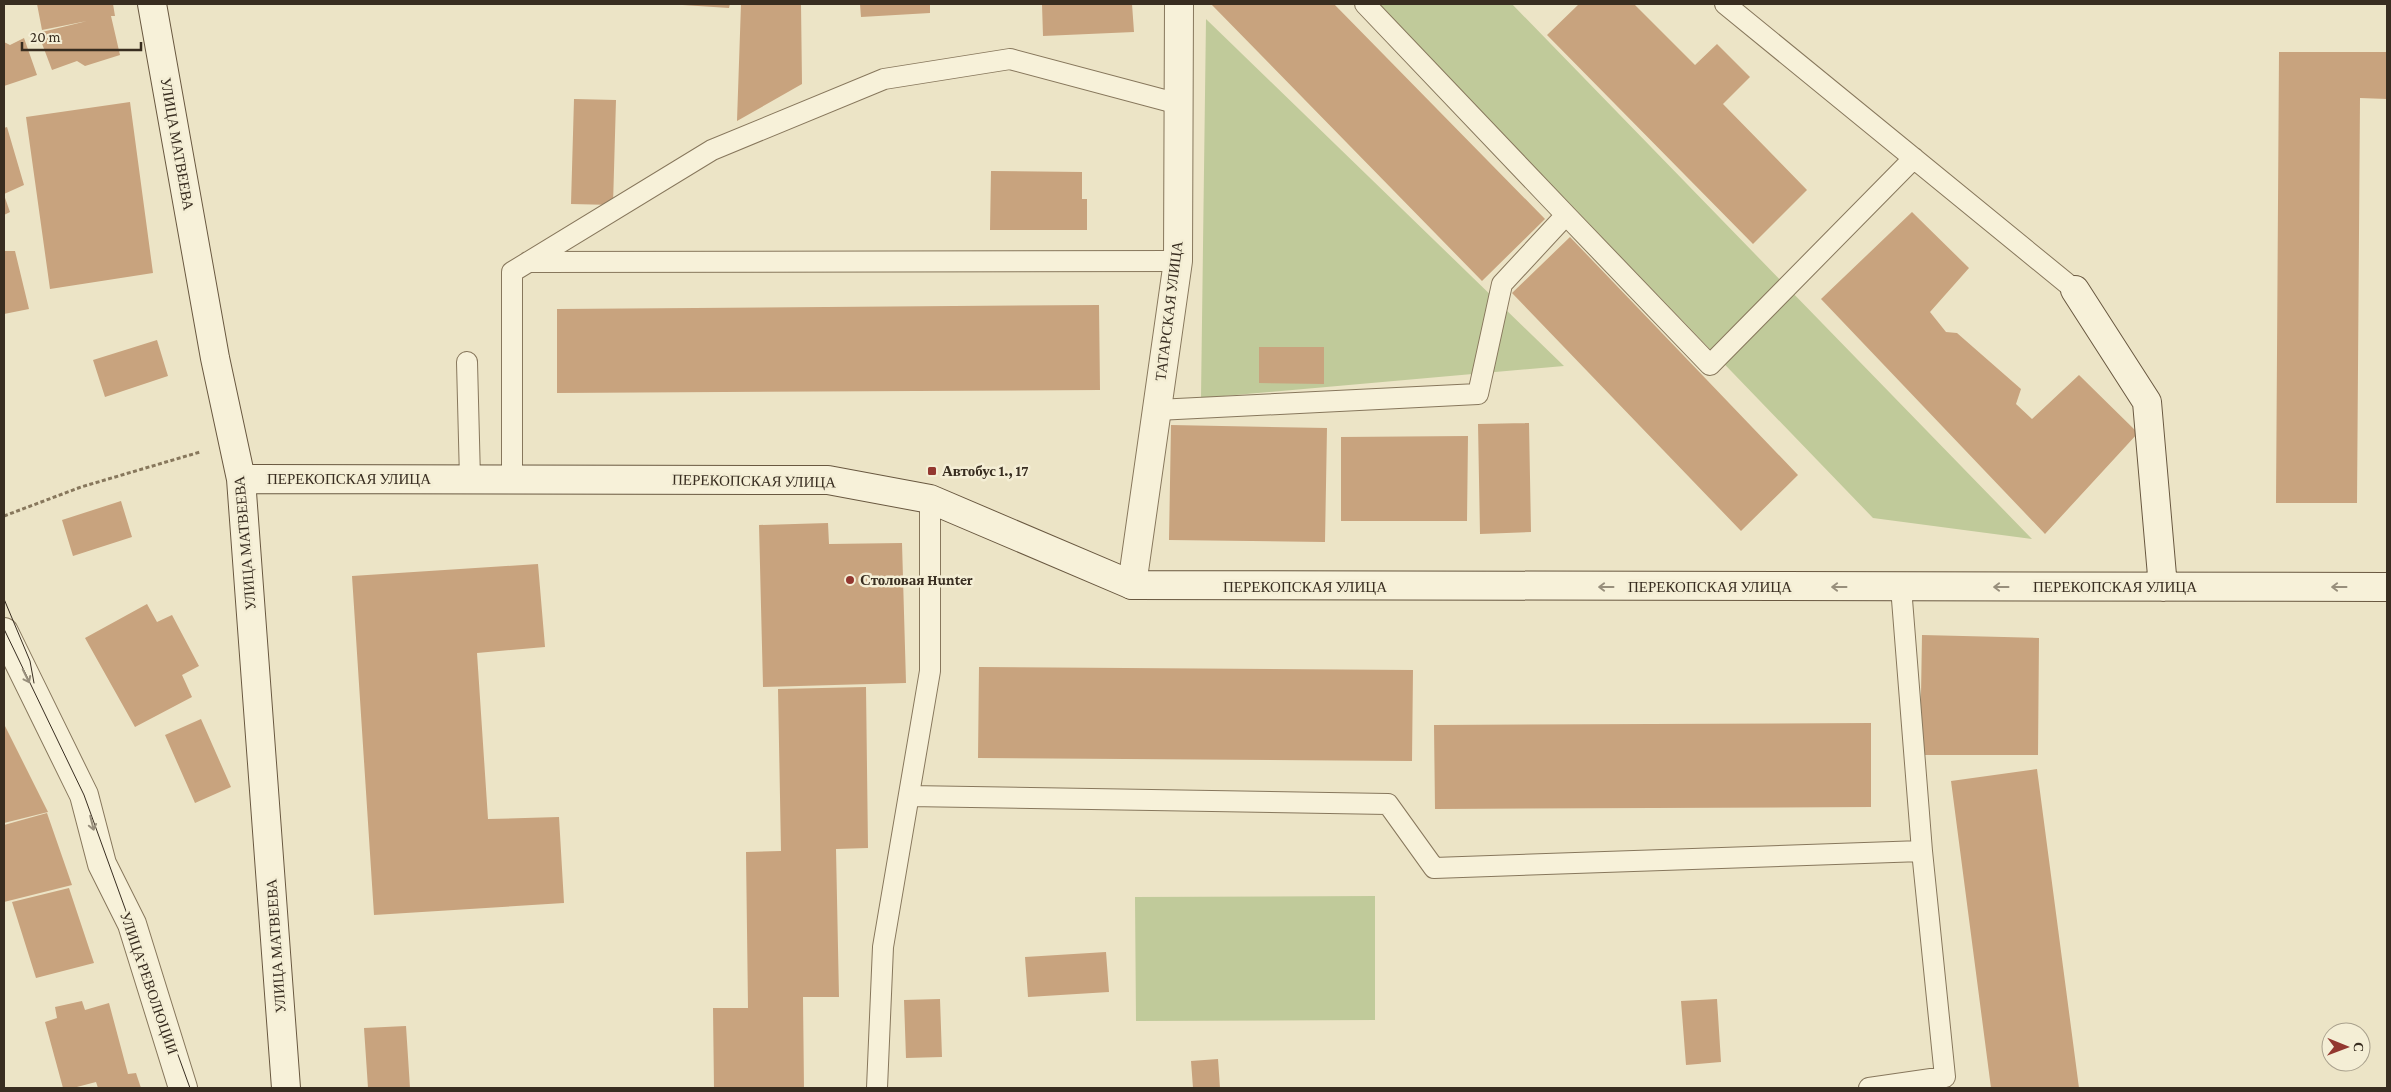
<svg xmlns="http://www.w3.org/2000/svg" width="2391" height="1092" viewBox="0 0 2391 1092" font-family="'Crimson Pro',serif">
  <rect width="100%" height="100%" fill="#ece4c6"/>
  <!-- green -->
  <path fill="#c0ca9a" d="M1377,4H1512L2032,539L1873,518Z
    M1206,19L1564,366L1201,398Z
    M1375,896V1020L1136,1021L1135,897Z"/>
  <!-- building -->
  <path fill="#c8a37e" d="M37,4H113L115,16H111L120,55L85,66L77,61L52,70L38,33L87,21L42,30Z
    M667,4H730L729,8Z
    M741,4H801L802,84L737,121Z
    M860,4H930V13L861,17Z
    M1042,4H1132L1134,32L1043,36Z
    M1211,4H1334L1545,219L1482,281Z
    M1579,4H1634L1695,65L1717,44L1750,77L1723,104L1807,190L1753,244L1547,35Z
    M24,38L37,75L4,86V42L10,45Z
    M2279,52H2387V99L2360,98L2357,503H2276Z
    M574,99L616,100L613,205L571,204Z
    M130,102L153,273L50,289L26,117Z
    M7,127L24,185L4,194V128Z
    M991,171L1082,172V199H1087V230H990Z
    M4,195L10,212L4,215Z
    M1912,212L1969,268L1930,312L1946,332L1957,333L2021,389L2016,404L2032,419L2079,375L2138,433L2045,534L1821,299Z
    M1570,237L1798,475L1741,531L1512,293Z
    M4,251H15L29,309L4,314Z
    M1099,305L1100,390L557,393V309Z
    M157,340L168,376L105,397L93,360Z
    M1259,347H1324V384L1259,383Z
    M1529,423L1531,532L1480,534L1478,424Z
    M1171,425L1327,428L1325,542L1169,540Z
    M1468,436L1467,521H1341V437Z
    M121,501L132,537L73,556L62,520Z
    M828,523L829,544L902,543L906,683L763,687L759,525Z
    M538,564L545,647L477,653L488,819L559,817L564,903L374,915L352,576Z
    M147,604L157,622L172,615L199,666L182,675L192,697L135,727L85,638Z
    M1922,635L2039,638L2038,755H1920Z
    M979,667L1413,670L1412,761L978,758Z
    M866,687L868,848L836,849L839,997H803L804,1088H714L713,1008H748L746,852L781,851L778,689Z
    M201,719L231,787L195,803L165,735Z
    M1871,723V807L1435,809L1434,725Z
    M4,724L48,812L4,823Z
    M2037,769L2079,1088H1991L1951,781Z
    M47,813L72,885L4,902V825Z
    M69,888L94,963L36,978L12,902Z
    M1106,952L1109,992L1028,997L1025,957Z
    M940,999L942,1057L906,1058L904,1000Z
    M1717,999L1721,1062L1686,1065L1681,1001Z
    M82,1001L85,1010L109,1003L128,1074L136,1073L141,1088H98L96,1082L73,1088H63L45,1022L57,1018L55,1007Z
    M406,1026L410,1088H368L364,1028Z
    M1218,1059L1220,1088H1193L1191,1061Z"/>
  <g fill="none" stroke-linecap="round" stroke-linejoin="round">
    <!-- service casing -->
    <g stroke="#87775c" stroke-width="22">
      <path id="service" d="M1365,4L1566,215
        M1725,4L2075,290
        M528,262L1178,261
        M467,362L470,479
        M1157,410L1478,394L1502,284L1566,215L1710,365L1914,158
        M512,479V272L712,150L884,79L1010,59L1179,104
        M1901,587L1922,851
        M909,796L1388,804L1434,868L1922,851L1945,1077L1869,1088
        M877,1088L883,947L930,671V499"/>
    </g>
    <!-- minor casing -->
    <g stroke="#87775c" stroke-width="30">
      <path id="minor" d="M1132,585L1178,261L1179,4"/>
    </g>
    <!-- tertiary casing -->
    <g stroke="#87775c" stroke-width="30">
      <path id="tertiary" d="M4,632L84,795L102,864L132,924L183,1088"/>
    </g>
    <!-- secondary casing -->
    <g stroke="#695840" stroke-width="30">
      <path id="secondary" d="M152,4L215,358L241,479L286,1088
        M2075,290L2147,402L2163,587
        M241,479L828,480L930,499L1132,585L2387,587"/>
    </g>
    <!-- path -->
    <path stroke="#87775c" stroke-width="3" stroke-dasharray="4 2.5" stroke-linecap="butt" d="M4,516L81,487L200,452"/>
    <!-- service -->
    <use href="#service" stroke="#f7f1d9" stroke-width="20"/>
    <!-- minor -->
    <use href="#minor" stroke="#f7f1d9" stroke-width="28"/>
    <!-- tertiary -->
    <use href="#tertiary" stroke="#f7f1d9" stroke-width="28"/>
    <!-- secondary -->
    <use href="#secondary" stroke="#f7f1d9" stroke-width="28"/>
    <!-- tram -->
    <path stroke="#382d20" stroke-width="1" d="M4,599L30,661L34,683
      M4,629L84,795L190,1088"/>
  </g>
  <!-- one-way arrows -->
  <defs><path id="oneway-shaft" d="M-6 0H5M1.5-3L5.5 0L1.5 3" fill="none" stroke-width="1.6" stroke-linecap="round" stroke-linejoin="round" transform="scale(1.25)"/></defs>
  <g stroke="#988f7c">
    <use href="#oneway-shaft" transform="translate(1606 587) rotate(-180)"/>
    <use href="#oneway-shaft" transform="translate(1839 587) rotate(-180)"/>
    <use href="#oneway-shaft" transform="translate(2001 587) rotate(180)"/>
    <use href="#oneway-shaft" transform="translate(2339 587) rotate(180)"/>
    <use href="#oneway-shaft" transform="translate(26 676) rotate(64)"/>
    <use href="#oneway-shaft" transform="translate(92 823) rotate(76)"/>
  </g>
  <!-- markers -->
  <g fill="#93372f" stroke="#f4eed5" stroke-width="2">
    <rect x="927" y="466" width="10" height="10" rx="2.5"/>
    <circle cx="850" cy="580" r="5"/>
  </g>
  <g text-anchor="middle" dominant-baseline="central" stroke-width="5" stroke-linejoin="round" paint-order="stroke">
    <!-- street labels -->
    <g font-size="15" fill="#382d20" stroke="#f4eed5">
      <text transform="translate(177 144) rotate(80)">УЛИЦА МАТВЕЕВА</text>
      <text transform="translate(1169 311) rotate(-83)">ТАТАРСКАЯ УЛИЦА</text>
      <text x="349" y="479">ПЕРЕКОПСКАЯ УЛИЦА</text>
      <text transform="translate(754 481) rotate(1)">ПЕРЕКОПСКАЯ УЛИЦА</text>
      <text transform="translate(245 543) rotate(-95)">УЛИЦА МАТВЕЕВА</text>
      <text x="1305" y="587">ПЕРЕКОПСКАЯ УЛИЦА</text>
      <text x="1710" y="587">ПЕРЕКОПСКАЯ УЛИЦА</text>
      <text x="2115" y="587">ПЕРЕКОПСКАЯ УЛИЦА</text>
      <text transform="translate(276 946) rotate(-94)">УЛИЦА МАТВЕЕВА</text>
      <text transform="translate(149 983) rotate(71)">УЛИЦА РЕВОЛЮЦИИ</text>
    </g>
    <!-- poi labels -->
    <g font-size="15" font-weight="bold" fill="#382d20" stroke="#f4eed5" text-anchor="start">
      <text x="942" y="471">Автобус 1., 17</text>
      <text x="860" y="580">Столовая Hunter</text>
    </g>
  </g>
  <!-- border -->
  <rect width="2391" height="1092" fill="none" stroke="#382d20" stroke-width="10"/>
  <!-- north arrow -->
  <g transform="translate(2346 1047) rotate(91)"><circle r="24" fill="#f4eed5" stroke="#a9a18d"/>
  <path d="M0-4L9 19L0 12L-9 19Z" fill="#93372f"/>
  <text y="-8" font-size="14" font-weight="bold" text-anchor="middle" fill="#382d20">С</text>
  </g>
  <!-- scale -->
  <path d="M22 42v8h119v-8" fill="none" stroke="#382d20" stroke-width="2.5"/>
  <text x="30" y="42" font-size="15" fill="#382d20" stroke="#f4eed5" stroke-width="4" paint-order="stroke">20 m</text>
</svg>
